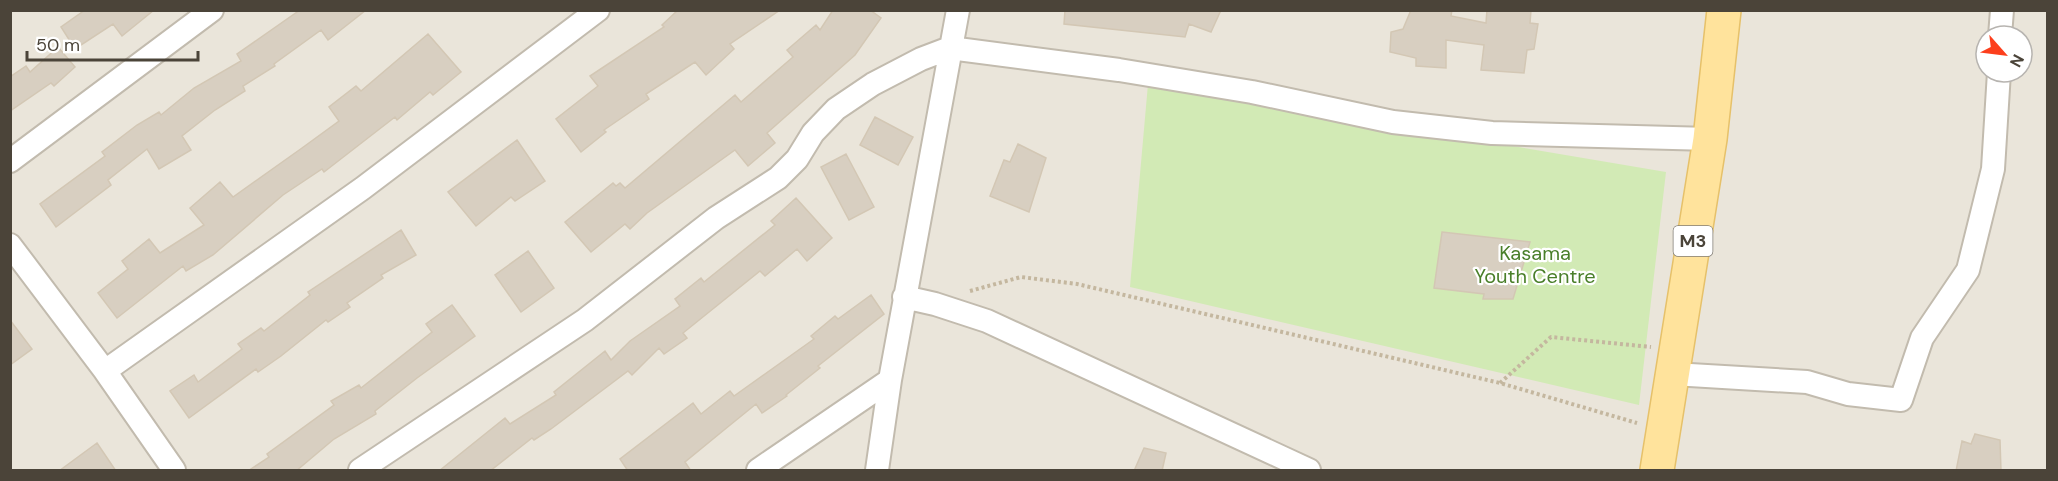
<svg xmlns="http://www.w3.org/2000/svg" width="2058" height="481" viewBox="0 0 2058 481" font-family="'DM Sans',sans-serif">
  <rect width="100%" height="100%" fill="#f6f3ec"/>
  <!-- residential -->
  <path fill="#eae5da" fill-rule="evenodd" d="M11,11H2047V470H11ZM1986,36H2022V72H1986Z"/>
  <!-- green -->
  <path fill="#d2eab5" d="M1148,84L1666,172L1639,405L1130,287Z"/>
  <!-- building -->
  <path fill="#d8cfc1" stroke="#d3c7b4" stroke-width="1.5" d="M85,10H154L122,36L113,24L75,49L61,27Z
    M300,10H366L328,40L321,30L274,64L275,66L243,86L245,91L215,110L182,136L191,150L159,169L147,149L108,180L111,185L56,227L40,204L105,156L102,152L137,125L159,112L161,115L194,88L241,61L237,54Z
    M678,10H780L730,44L734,49L706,75L695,62L646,94L649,99L604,130L606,132L581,152L556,119L598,86L590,76L664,27L662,25Z
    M833,10H870L881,18L855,55L767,133L775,143L748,166L735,150L647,213L630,229L625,224L591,252L565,222L613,183L616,186L620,183L625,188L735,95L741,102L793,57L787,50L816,25L820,30Z
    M1065,10H1221L1211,32L1189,24L1185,37L1064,24Z
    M1411,10H1452L1451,16L1486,23L1487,10H1531L1530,23L1538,24L1534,49L1527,50L1524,73L1481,70L1484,45L1446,40V68L1416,66V58L1390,52L1391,32L1403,29Z
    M428,34L461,72L433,95L430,92L397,120L395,117L324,172L322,169L283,195L213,255L186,271L183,266L117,318L98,293L128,269L122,261L149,239L160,253L204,225L190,208L220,182L233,197L302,148L339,121L329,107L356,86L361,91Z
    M58,47L75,67L54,86L51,83L10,111V77L26,66L30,72Z
    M875,117L913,137L898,165L860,145Z
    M517,140L545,181L515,201L511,197L476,226L448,192Z
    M1018,144L1046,158L1029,212L990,196L1004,160L1010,162Z
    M846,154L874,207L849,220L821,167Z
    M796,198L832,238L807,261L797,249L765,276L760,271L683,333L687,338L664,354L659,348L632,375L628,371L551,429L534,440L532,438L490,471H439L505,418L510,424L556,395L554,392L605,351L611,360L630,341L680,306L675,299L701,278L704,282L775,225L771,221Z
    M401,230L416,255L381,275L383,278L347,303L350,307L328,322L326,320L281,356L258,372L256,369L189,418L170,391L194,375L198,382L242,349L238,344L261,328L264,331L310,295L308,292Z
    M1442,232L1530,242L1513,299H1483L1484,294L1434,288Z
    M528,251L554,288L521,312L495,275Z
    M871,295L884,314L818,366L820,368L786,395L787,396L762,413L756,404L724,430L685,462L691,471H628L620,459L693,403L701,414L730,391L734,396L814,339L811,336L835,316L838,319Z
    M452,305L475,336L417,378L375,411L376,414L334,439L296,471H248L269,457L267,454L334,405L331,401L359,385L361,388L432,332L426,324Z
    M10,320L32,349L10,365Z
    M1975,434L2000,440L2001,471H1956L1962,441L1971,444Z
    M97,443L116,471H59Z
    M1144,448L1166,453L1162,471H1134Z"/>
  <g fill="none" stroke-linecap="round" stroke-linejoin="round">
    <!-- street casing -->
    <g stroke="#c2bbae" stroke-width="26">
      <path id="street" d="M2000,36L2002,10
        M10,161L212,10
        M10,245L105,371L174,470
        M904,297L935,304L987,321L1309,470
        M105,371L363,188L598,10
        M1673,374L1807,382L1848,394L1901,400L1922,338L1968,270L1993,169L1999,72
        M360,470L585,320L716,218L778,178L797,159L813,133L836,109L873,84L921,59L950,48L1119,70L1252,92L1393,122L1492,133L1710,139
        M758,470L890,380L958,10
        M877,470L890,380"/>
    </g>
    <!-- primary casing -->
    <g stroke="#e6c16a" stroke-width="36">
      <path id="primary" d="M1657,470L1710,139L1724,10"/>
    </g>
    <!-- path -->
    <path stroke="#c4b79f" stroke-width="4" stroke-dasharray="3 3" stroke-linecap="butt" d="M970,291L1021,277L1077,284L1500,383L1637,423
      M1500,383L1551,337L1651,347"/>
    <!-- street -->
    <use href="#street" stroke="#fff" stroke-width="22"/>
    <!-- primary -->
    <use href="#primary" stroke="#ffe39c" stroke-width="33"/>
  </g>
  <g text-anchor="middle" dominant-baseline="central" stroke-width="4.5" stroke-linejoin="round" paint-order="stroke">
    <!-- shield labels -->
    <rect fill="#fff" stroke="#817c74" stroke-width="1.5" x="1673.5" y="226" width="39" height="30" rx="4.5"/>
    <g font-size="18" font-weight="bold" fill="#4b4439">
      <text x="1693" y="241">M3</text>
    </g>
    <!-- park labels -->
    <g font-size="20" fill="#4a7f2a" stroke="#fff">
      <text x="1535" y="253">Kasama<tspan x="1535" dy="23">Youth Centre</tspan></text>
    </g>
  </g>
  <!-- border -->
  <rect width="2058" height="481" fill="none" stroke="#4b4439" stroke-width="24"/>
  <!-- north arrow -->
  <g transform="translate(2004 54) rotate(118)"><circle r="28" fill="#ffffff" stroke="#b7b4b0" stroke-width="1.5"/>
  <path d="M0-4.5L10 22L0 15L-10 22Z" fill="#fc3f1d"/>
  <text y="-9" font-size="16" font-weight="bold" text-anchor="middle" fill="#4b4439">N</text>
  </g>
  <!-- scale -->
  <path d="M27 51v9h171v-9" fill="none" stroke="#4b4439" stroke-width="3"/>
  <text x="36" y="51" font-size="18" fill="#4b4439" stroke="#ffffff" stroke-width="4.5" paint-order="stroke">50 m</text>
</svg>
